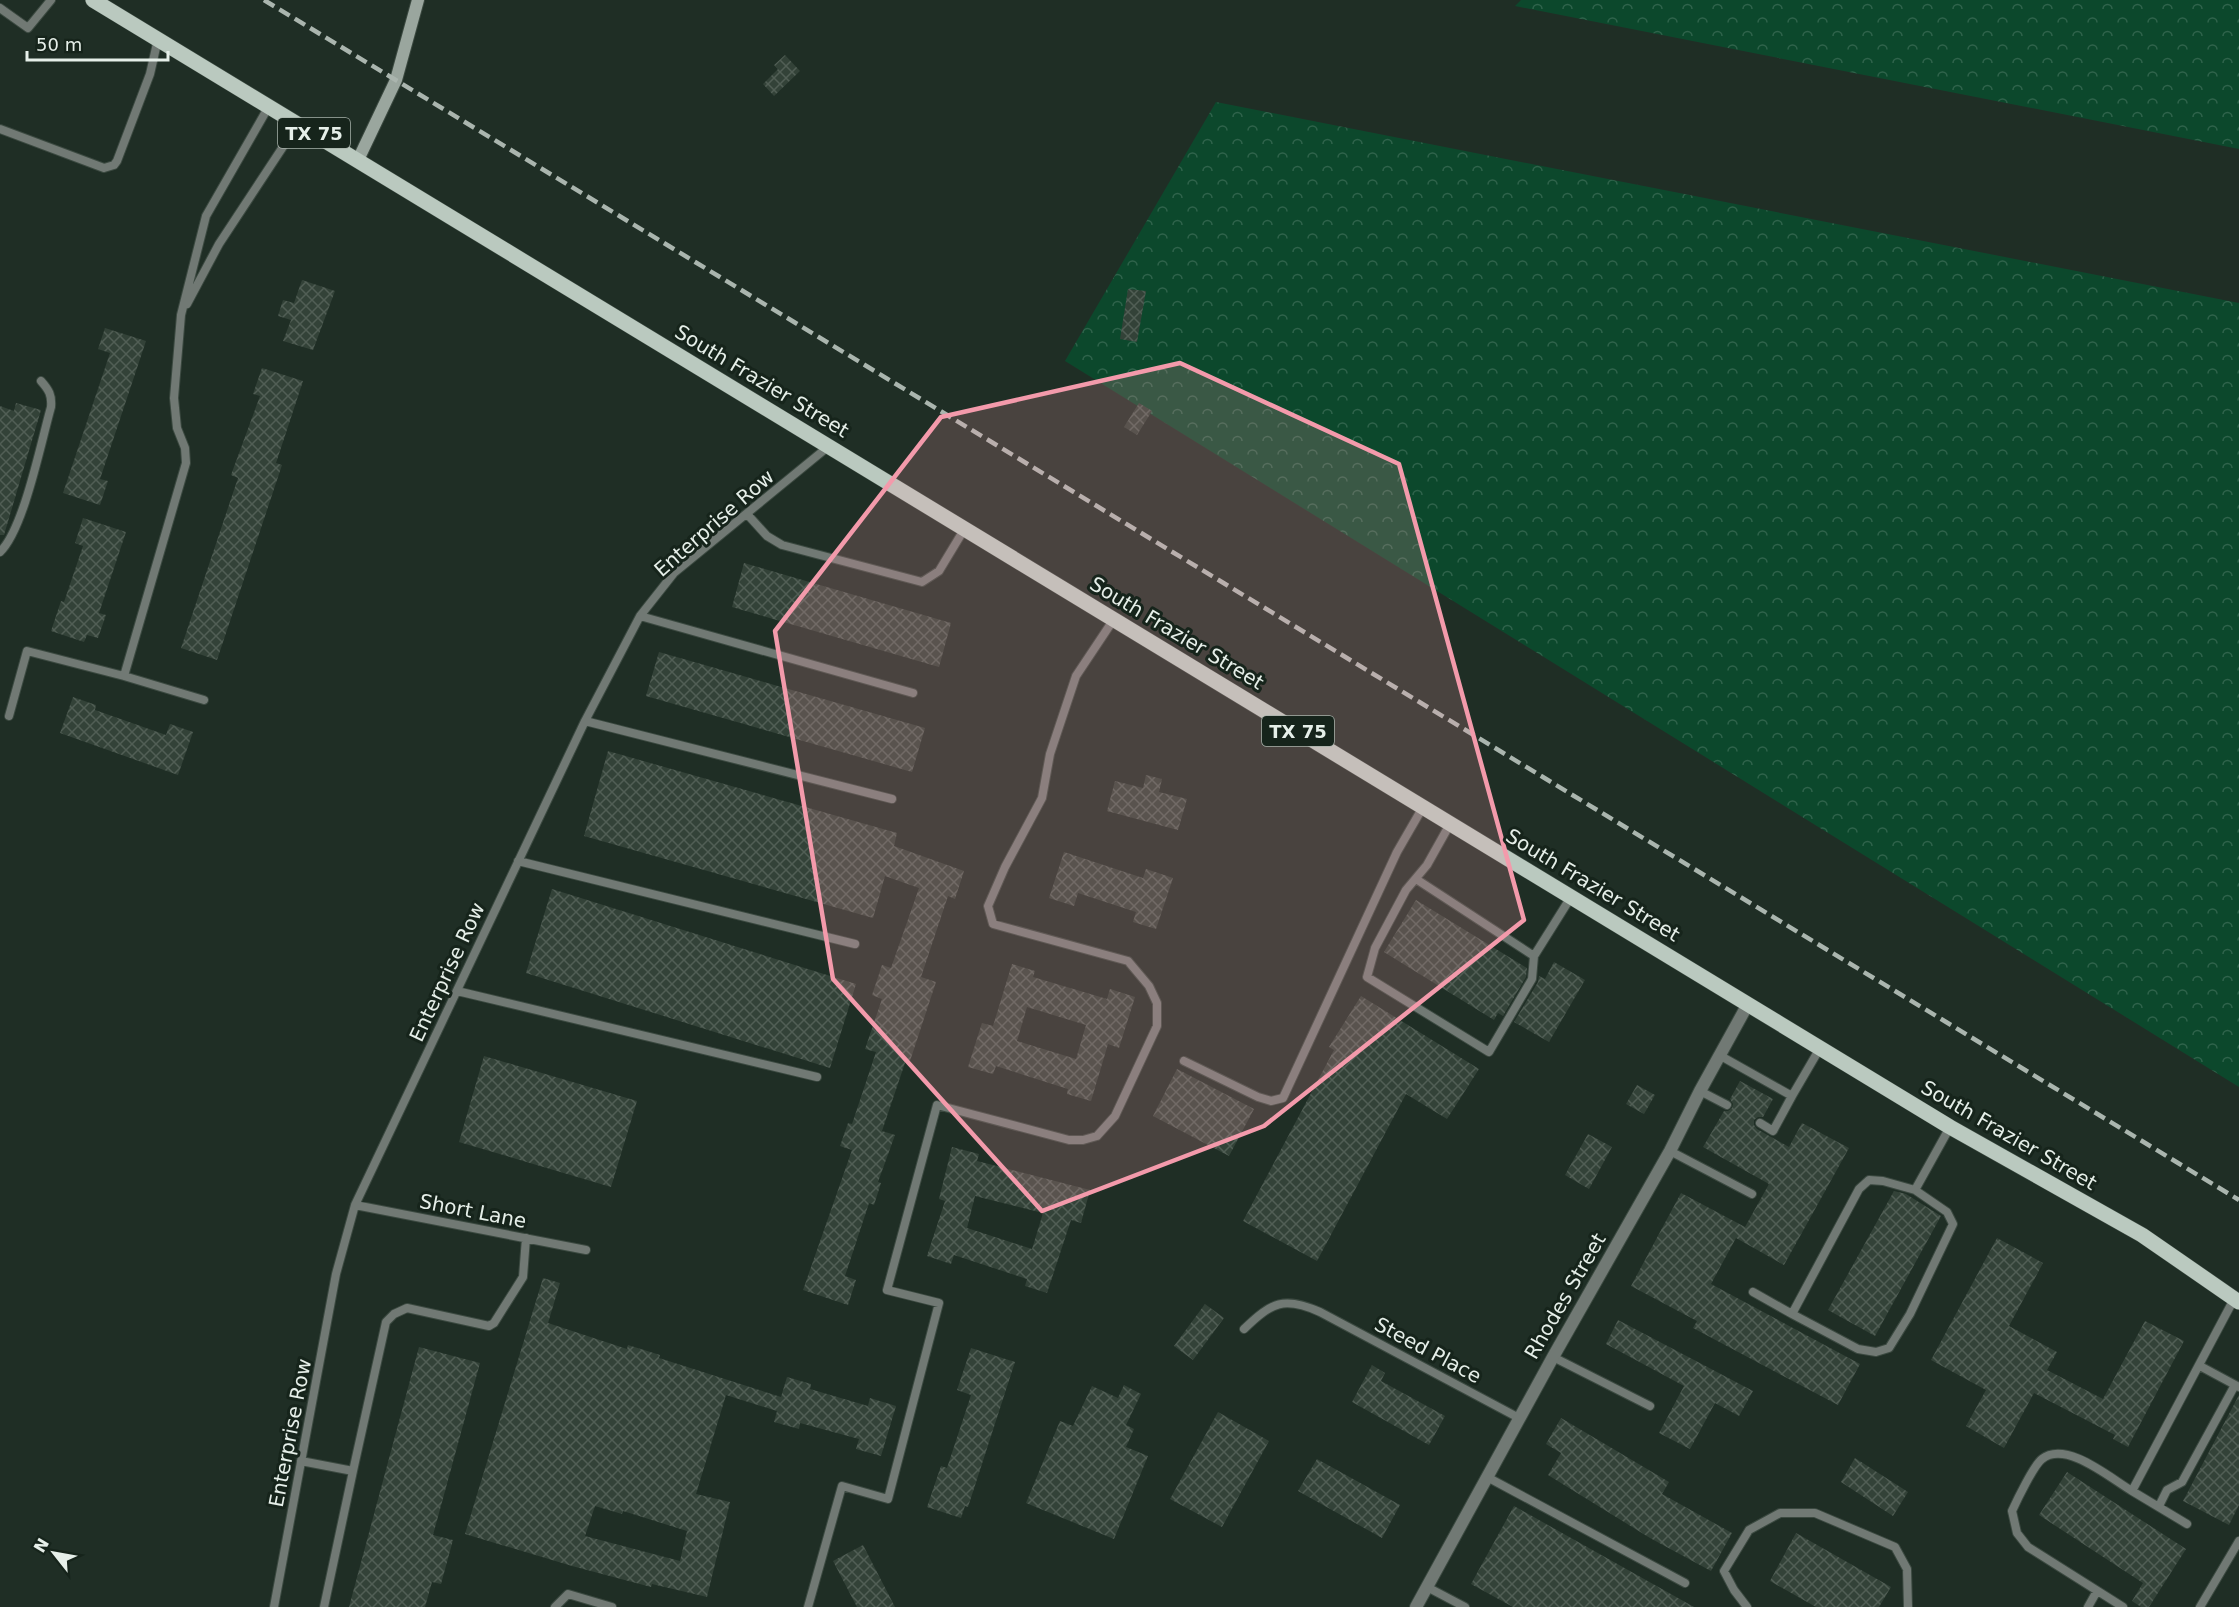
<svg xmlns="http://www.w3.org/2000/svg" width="2239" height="1607" viewBox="0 0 2239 1607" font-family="'DejaVu Sans',sans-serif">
  <defs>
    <pattern id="forest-crowns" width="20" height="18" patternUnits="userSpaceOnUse" patternTransform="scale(1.5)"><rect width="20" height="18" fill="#0c482c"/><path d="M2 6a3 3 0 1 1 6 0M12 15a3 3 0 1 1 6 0" fill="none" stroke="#2f634b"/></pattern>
    <pattern id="building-cross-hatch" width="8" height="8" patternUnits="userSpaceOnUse" patternTransform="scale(1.5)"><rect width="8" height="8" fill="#334238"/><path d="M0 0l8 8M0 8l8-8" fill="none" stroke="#515e55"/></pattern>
  </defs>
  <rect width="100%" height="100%" fill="#1f2e25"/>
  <!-- forest -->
  <path fill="url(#forest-crowns)" d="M1521,0H2239V149L1515,6Z
    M1216,102L2239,303V1087L1065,361Z"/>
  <!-- building -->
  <path fill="url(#building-cross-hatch)" fill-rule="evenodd" d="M785,55L800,71L774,96L763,84L778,69L774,65Z
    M302,280L335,291L313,350L283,341L291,320L278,316L283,300L294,303Z
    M1128,289L1146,291L1137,342L1120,339Z
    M105,328L146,341L100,479L108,481L100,505L63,493L110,353L98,349Z
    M262,368L303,381L276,463L282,465L217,660L181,648L238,478L231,475L260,396L253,394Z
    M16,403L41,410L4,535H0V406L14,411Z
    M1139,403L1152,411L1137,435L1124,427Z
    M83,518L126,532L99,613L106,615L98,638L87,635L84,642L51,631L61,601L64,602L83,546L75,543Z
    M744,563L951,623L939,667L732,607Z
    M659,652L925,728L912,772L646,696Z
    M73,697L96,705L95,710L166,735L170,724L193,732L178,775L60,733Z
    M608,751L897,833L894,846L964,871L955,899L948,896L921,977L936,982L910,1061L906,1060L882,1131L895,1135L878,1182L881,1183L874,1205L869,1203L845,1276L856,1280L848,1305L803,1290L852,1150L840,1146L848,1123L852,1124L876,1052L865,1049L882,999L872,995L882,965L891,968L919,888L885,876L873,918L584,836Z
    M1146,775L1162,779L1159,792L1187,799L1178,830L1107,811L1115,781L1143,788Z
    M1064,852L1143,878L1146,869L1173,878L1156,929L1133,922L1136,912L1078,893L1074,906L1049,898Z
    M552,889L856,984L830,1068L526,973Z
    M1416,900L1527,968L1526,977L1503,1016L1498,1013L1494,1020L1384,952Z
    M1554,962L1585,980L1549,1042L1514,1022L1538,982L1539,976L1545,979Z
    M1012,964L1035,971L1033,977L1107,999L1110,989L1135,997L1119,1048L1108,1044L1091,1101L1067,1094L1068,1089L996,1066L993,1074L968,1067L982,1023L993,1026ZM1027,1007L1086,1025L1076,1059L1017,1041Z
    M1361,996L1479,1069L1447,1119L1406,1094L1317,1261L1243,1221L1334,1050L1329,1047Z
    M484,1056L637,1101L611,1187L459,1142Z
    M1177,1069L1254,1109L1229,1156L1153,1116Z
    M1740,1081L1773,1099L1763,1117H1758L1754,1120V1125L1757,1129L1789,1147L1802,1123L1849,1148L1784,1265L1736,1238L1711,1284L1860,1364L1838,1405L1693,1328L1697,1321L1631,1286L1681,1193L1745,1227L1769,1184L1703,1147L1724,1111H1728L1732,1108L1733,1104L1730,1099Z
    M1637,1085L1655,1095L1644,1114L1626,1104Z
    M1588,1134L1612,1147L1589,1189L1565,1175Z
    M952,1147L979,1154L977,1161L1090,1190L1081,1223L1071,1220L1047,1293L1025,1286L1027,1279L954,1255L951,1264L927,1256L945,1201L939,1199ZM975,1196L1043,1213L1032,1249L967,1228Z
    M1894,1191L1906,1194L1941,1216L1875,1336L1828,1310Z
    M1997,1238L2043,1263L2009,1326L2057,1352L2047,1370L2103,1399L2145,1321L2184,1341L2128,1447L2113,1439L2115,1435L2034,1393L2004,1448L1966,1426L1986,1390L1931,1360Z
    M543,1278L560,1283L548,1323L627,1349L628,1345L660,1355L659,1358L781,1397L787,1377L811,1384L810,1389L868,1406L870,1398L896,1406L881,1456L856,1449L859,1439L800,1423L799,1429L774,1422L777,1411L726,1395L696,1494L730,1502L707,1597L652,1584L651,1587L572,1566L465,1534ZM595,1506L622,1514L623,1511L687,1531L680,1561L585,1536Z
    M1205,1304L1224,1318L1193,1360L1174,1346Z
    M1618,1320L1753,1391L1739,1416L1715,1403L1690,1449L1659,1433L1684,1386L1606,1344Z
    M419,1347L480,1363L433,1535L453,1540L441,1584L432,1582L425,1607H349Z
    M971,1348L1015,1362L968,1507L965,1506L961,1518L927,1507L941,1466L947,1468L971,1395L957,1390Z
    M1372,1365L1385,1373L1381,1381L1445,1416L1429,1445L1352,1402Z
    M1124,1385L1141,1394L1126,1425L1134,1429L1126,1447L1148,1456L1114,1539L1026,1503L1060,1421L1073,1426L1092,1386L1118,1398Z
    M2239,1395V1505L2229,1525L2183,1501Z
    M1218,1412L1269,1441L1222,1527L1170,1499Z
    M1561,1418L1669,1482L1662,1494L1732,1533L1711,1571L1650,1538L1548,1475L1561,1453L1546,1444Z
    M1855,1458L1908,1492L1893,1516L1841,1482Z
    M1317,1459L1400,1505L1382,1538L1298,1491Z
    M2067,1472L2186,1549L2149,1607H2141L2132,1601L2143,1583L2039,1515Z
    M1514,1506L1694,1607H1513L1471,1584Z
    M1796,1533L1891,1587L1879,1607H1816L1770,1581Z
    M863,1545L895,1607H857L833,1561Z"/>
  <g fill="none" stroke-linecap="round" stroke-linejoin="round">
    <!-- lane casing -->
    <g stroke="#3b4940" stroke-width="10">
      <path id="lane" d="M0,8L28,28L51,0
        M0,129L104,168L114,165L117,161L150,74L158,39
        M187,304L219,244L298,124
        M747,514L767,536L782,545L922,582L939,571L965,528
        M0,552C24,529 41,442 51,407C52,395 49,390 41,381
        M640,616L913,693
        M124,676L204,700
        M9,716L27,651L124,676L186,463L185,448L177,428L174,398L181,315L206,216L269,106
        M585,721L892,799
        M1450,824L1427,865L1406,890L1375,948L1367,977L1489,1052L1532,979L1534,956L1571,897
        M518,861L855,944
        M1416,879L1534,956
        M457,991L817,1077
        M1719,1055L1792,1096L1820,1048
        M1184,1061L1258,1097L1271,1101L1283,1098L1397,852L1423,807
        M1700,1091L1727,1105
        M1760,1123L1773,1131L1792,1096
        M1670,1151L1752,1194
        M1915,1190L1947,1212L1953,1224L1910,1314L1889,1348L1876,1352L1858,1349L1792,1314L1859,1189L1869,1180L1883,1181L1915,1190L1950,1127
        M355,1205L586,1250
        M1753,1292L1792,1314
        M1244,1329C1272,1302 1284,1296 1320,1312L1519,1418
        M1553,1357L1650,1406
        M2200,1366L2239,1387
        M301,1461L353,1471L324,1607
        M353,1471L386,1322L394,1314L407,1308L489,1326L494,1323L523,1277L526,1238
        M1487,1477L1685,1583
        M2132,1491L2187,1524
        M2159,1506L2167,1490L2182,1482L2235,1385
        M1427,1587L1465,1607
        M274,1607L336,1274L355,1205L585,721L640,616L674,573L829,446
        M555,1607L568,1594L612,1607
        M808,1607L842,1486L888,1499L939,1303L887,1290L937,1105L1069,1140H1083L1097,1136L1115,1116L1157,1026V1003L1149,986L1128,961L993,924L988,906L1005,867L1042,798L1050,754L1076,676L1114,619
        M1747,1607L1734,1590L1724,1571L1749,1530L1780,1513H1815L1895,1547L1907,1569L1908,1607
        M2088,1607L2097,1591
        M2123,1607L2028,1547L2017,1533L2012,1511C2017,1500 2034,1465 2042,1459C2066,1440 2110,1478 2132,1491L2234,1299
        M2200,1607L2239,1541"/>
    </g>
    <!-- street casing -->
    <g stroke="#3b4940" stroke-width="14">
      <path id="street" d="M1416,1607L1553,1357L1670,1151L1700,1091L1748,1004"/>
    </g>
    <!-- secondary casing -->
    <g stroke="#3b4940" stroke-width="14">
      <path id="secondary" d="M358,160L396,80L418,0"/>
    </g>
    <!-- primary casing -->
    <g stroke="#3b4940" stroke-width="16">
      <path id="primary" d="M93,0L1950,1127L2142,1235L2239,1302"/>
    </g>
    <!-- lane -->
    <use href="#lane" stroke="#717974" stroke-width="8"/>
    <!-- street -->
    <use href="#street" stroke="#717974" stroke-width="12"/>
    <!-- secondary -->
    <use href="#secondary" stroke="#9aa69e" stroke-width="12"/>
    <!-- primary -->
    <use href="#primary" stroke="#bac9bf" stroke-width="15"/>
    <!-- rail -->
    <path stroke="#aab5ae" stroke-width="4.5" stroke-dasharray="12 6" stroke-linecap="butt" d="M264,0L2239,1200"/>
  </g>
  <!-- marked area -->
  <path fill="#f39aab" fill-opacity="0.2" stroke="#f39aab" stroke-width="4.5" stroke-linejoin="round" d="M1180,363L1399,464L1524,920L1264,1126L1042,1211L833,979L775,631L941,417Z"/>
  <g text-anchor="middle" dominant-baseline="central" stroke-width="6" stroke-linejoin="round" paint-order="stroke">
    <!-- shield labels -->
    <g fill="#16241b" stroke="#a8b2ab" stroke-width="1.5">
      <rect x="278" y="118" width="72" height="30" rx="4.5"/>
      <rect x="1262" y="716" width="72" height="30" rx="4.5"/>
    </g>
    <g font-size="18" font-weight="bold" fill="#e6efe9">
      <text x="314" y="133">TX 75</text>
      <text x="1298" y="731">TX 75</text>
    </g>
    <!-- street labels -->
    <g font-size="20" fill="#e6efe9" stroke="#16241b">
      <text transform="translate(762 381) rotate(31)">South Frazier Street</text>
      <text transform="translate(714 523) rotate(-41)">Enterprise Row</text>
      <text transform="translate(1177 633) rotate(31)">South Frazier Street</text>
      <text transform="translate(1593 885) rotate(31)">South Frazier Street</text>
      <text transform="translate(447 972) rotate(-65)">Enterprise Row</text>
      <text transform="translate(2009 1135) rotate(30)">South Frazier Street</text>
      <text transform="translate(473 1211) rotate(11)">Short Lane</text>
      <text transform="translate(1565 1296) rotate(-60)">Rhodes Street</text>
      <text transform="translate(1428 1350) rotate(28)">Steed Place</text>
      <text transform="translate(290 1433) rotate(-79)">Enterprise Row</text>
    </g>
  </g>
  <!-- north arrow -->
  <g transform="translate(54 1553) rotate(301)" stroke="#16241b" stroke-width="4.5" paint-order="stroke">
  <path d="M0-4.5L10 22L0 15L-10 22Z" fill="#e6efe9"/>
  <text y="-9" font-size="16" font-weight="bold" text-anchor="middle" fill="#e6efe9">N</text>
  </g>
  <!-- scale -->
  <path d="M27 51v9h141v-9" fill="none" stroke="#e6efe9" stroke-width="3"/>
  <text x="36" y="51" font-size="18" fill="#e6efe9" stroke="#16241b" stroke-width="4.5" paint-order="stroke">50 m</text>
</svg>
